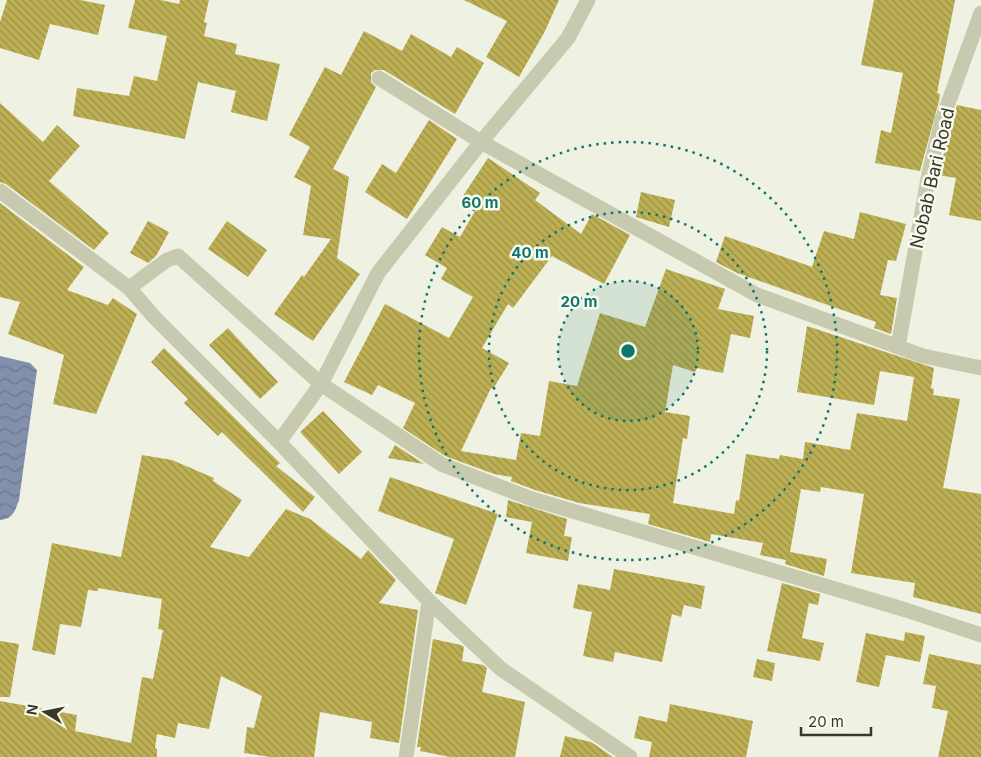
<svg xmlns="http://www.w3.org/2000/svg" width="981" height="757" viewBox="0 0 981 757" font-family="Inter,sans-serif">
  <defs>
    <pattern id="water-waves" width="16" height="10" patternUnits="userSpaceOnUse" patternTransform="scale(1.25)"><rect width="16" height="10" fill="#8290ad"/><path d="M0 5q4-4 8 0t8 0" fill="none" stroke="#6b778d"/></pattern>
    <pattern id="building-back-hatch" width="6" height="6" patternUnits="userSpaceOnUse" patternTransform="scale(1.25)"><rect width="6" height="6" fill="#bdb054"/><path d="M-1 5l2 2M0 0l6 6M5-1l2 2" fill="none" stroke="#9b9046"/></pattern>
  </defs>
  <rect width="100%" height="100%" fill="#eff2e2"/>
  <!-- water -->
  <path fill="url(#water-waves)" d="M0,356L30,363L37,370L19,500C15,511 13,519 0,520Z"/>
  <!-- building -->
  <path fill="url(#building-back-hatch)" d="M7,0H80L105,5L98,35L50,24L39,60L0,48V22Z
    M135,0H161L179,4L180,0H209L204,22L207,23L204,36L237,44L235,54L280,64L267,121L231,112L236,91L198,82L185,139L73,116L77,88L129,96L134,76L157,81L167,36L128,28Z
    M464,0H559L545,31L519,77L486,57L507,21Z
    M874,0H955L937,93L940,94L939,101L920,171L875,163L881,130L891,133L903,73L861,65Z
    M364,31L402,51L411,34L451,57L457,47L484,63L455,114L384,70H375L371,73V82L376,87L333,169L349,177L337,258L360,274L313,341L274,314L302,275L304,277L331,239L303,235L311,186L294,177L310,147L289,135L325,67L341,75Z
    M0,103L43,142L57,125L80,146L49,181L109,233L94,250L6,184L0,182Z
    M957,105L981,110V221L949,215L956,178L938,175Z
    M429,120L457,139L407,219L365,192L382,164L396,173Z
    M488,158L540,193L535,200L581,234L592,214L630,235L604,284L552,256L513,308L508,304L482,348L509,363L493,389L491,388L461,451L516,460L521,433L540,436L549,381L577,386L600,313L645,327L666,269L725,289L718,309L754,316L750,338L731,334L723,373L697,368L695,372L673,365L665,412L690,416L687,439L683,438L673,503L734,514L736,500L739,501L746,454L779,459L780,455L803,459L805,442L850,450L857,413L907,421L914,377L880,371L874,405L797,392L807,326L934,368L931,388L934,389L933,395L960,399L943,488L981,494V614L913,597L915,583L851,573L864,494L821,487L820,492L801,489L790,552L827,559L824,576L785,564L786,560L760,555L763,543L711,534L710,542L648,524L650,514L579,503L535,490L511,481L512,477L494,474L445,456L403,428L415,403L378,385L372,395L344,382L385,304L449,338L473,297L441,279L447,268L425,255L442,227L460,237L478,206L463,196Z
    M641,192L675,200L669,227L636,217Z
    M0,203L84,267L67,290L108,305L113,298L137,314L96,414L53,404L64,355L8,334L20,302L0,297Z
    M860,212L906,224L896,261L888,260L880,295L897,298L891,334L874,328L876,322L737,273L716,262L725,236L812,267L824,231L854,239Z
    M148,221L169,232L156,256L148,263L130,253Z
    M227,221L267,250L248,277L208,249Z
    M228,328L278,382L260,399L209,345Z
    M164,348L280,463L276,466L315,497L303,512L222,432L218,436L184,403L188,399L151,362Z
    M323,411L362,452L339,474L300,432Z
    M395,445L424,464L388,458Z
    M142,455L172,460L214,478L213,481L242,500L210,547L249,557L286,509L310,519L361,559L368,550L396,580L379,603L418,610L399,743L370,738L372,722L320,712L314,757H270L244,753L247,727L254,728L262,696L221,676L209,729L178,723L175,738L157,734L155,748L157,749V757H0V701L77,715L75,731L131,743L142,677L153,679L163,630L158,629L162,599L98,588V591L88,590L81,627L60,624L55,655L32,650L52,543L121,557Z
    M390,477L498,514L466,605L435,593L454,539L378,511Z
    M508,500L567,519L564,536L572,537L568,561L526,553L532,522L506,517Z
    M614,569L705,586L701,609L684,605L681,617L672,614L662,662L615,652L613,662L583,656L592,612L573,608L578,584L610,590Z
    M782,583L820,594L818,605L809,603L802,638L824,643L820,661L767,651Z
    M905,632L925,636L920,662L886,655L879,687L856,682L866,633L904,641Z
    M433,639L461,645L464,647L462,661L483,665L487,668L482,692L525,702L515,757H450L420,751L421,747H417Z
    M0,641L19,644L10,697H0Z
    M929,654L981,665V757H938L948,711L932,708L936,686L923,684Z
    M757,659L775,663L772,681L753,677Z
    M670,704L753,721L746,757H649L652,742L634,738L639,716L667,722Z
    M565,736L591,742L613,757H560Z"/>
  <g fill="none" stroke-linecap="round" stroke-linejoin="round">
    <!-- street -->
    <path stroke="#c7caae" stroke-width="15" d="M379,78L481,142L757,295L923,356L981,368
      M0,191L129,288L155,318L279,442L429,601L501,669L630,757
      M129,288L167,260L178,256L321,384L441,464L532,499L906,610L981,635
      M898,347L929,173L942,120L981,13
      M279,442L321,384L378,273L481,142L568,38L588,0
      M406,757L429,601"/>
  </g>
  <!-- distance rings -->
  <circle cx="628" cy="351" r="70" fill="#0f766e" fill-opacity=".12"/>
  <g fill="none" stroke="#0f766e" stroke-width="2.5" stroke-dasharray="2.5 5">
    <circle cx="628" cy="351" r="70"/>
    <circle cx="628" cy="351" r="139"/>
    <circle cx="628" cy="351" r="209"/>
  </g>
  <g text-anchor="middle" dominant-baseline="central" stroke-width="5" stroke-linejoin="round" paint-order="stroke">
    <!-- street labels -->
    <g font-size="18" fill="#39382c" stroke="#f8faee">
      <text transform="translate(932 178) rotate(-77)">Nobab Bari Road</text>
    </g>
  </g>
  <circle cx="628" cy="351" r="8" fill="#0f766e" stroke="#f8faee" stroke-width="2.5"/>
  <g font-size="15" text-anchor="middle" font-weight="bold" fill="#0f766e" stroke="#f8faee" stroke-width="5" stroke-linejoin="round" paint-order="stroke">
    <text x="480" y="208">60 m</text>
    <text x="530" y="258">40 m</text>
    <text x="579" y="307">20 m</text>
  </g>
  <!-- north arrow -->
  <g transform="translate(45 712) rotate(280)" stroke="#f8faee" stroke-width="4" paint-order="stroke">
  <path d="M0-4L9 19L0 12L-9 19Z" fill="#39382c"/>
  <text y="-8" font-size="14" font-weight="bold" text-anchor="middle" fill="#39382c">N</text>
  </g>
  <!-- scale -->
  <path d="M801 727v8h70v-8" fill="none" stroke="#39382c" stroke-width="2.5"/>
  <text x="808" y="727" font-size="15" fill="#39382c" stroke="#f8faee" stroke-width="4" paint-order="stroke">20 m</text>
</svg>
